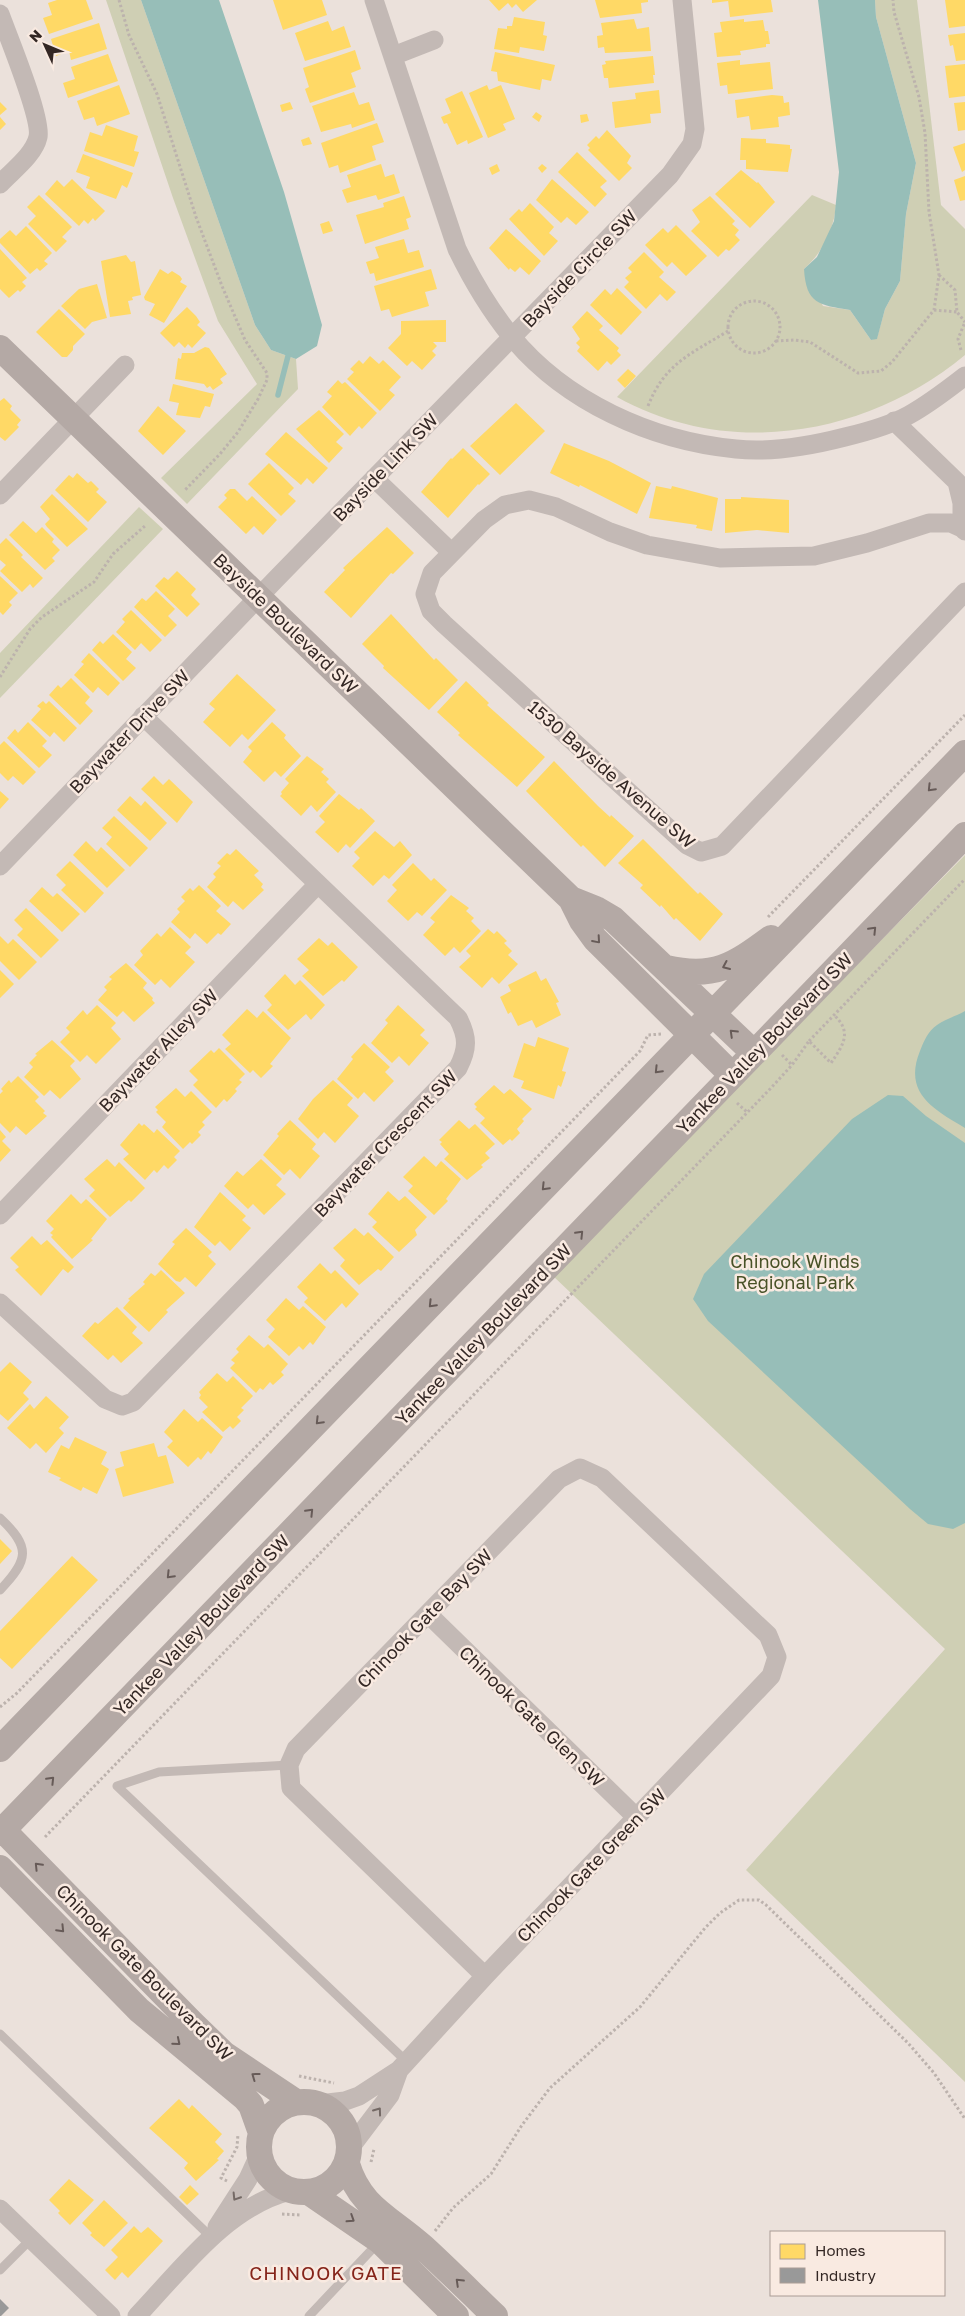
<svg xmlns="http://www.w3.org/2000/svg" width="965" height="2316" viewBox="0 0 965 2316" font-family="'Golos Text',sans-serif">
  <rect width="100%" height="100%" fill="#ebe1db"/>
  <!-- green -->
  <path fill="#cfcfb4" d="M106,0H141L255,325L271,350L296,359L298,389L187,504L161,478L257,384L218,321L173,198Z
    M875,0H917L941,205L965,229V355C869,435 730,460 617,397L812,195L836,205C834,230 822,253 804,269L823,306L850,310L871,340L877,338L885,309L900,281L906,214L916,163L876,17Z
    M139,507L163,529L0,698V653Z
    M965,855V2082L746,1870L945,1649L552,1275Z"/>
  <!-- water -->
  <path fill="#97beb8" d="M141,0H219L284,192L322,325L317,346L296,359L271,350L255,325Z
    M818,0H875L876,17L916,163L906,214L900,281L885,309L877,339L871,340L850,310C819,305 806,304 804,269L817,257L834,221L839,172Z
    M965,1011V1128C933,1109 903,1093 920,1051C924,1041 928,1031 937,1025C946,1019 956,1016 965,1011Z
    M888,1095L903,1096L926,1116L965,1143V1523L953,1529L928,1524L910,1509L708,1321L693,1299L704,1274L852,1119Z"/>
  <!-- homes -->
  <path fill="#ffd966" d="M57,0H86L93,19L49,34L43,18L52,15L48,3Z
    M273,0H322L327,15L283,30Z
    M489,0H537L523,12L516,4L512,8L508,3L499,11Z
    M595,0H648V2L641,3L642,13L600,18Z
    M712,0H728V1L712,3Z
    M728,0H771L773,12L730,17Z
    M945,0H965V26L949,28Z
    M514,17L545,22L543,35L547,36L544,51L520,47L519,53L494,49L498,28L507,29V26H512Z
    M634,19L637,29L649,27L651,51L605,53L604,47L598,48L597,36L603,35L601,23Z
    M744,19V22L763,20L765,31H768L770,44H766V47L740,51L741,55L717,57L714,33L722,32L720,22Z
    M328,21L332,31L344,26L351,47L305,61L295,33Z
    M99,23L107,49L71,60L69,51L56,56L51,39Z
    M965,33V60L956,61L953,45L950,46L948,35Z
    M355,50L361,69L351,73L356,87L310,103L305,89L309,87L303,68Z
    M495,52L555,65L551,81L542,79L540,90L498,81L497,72L491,71Z
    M108,54L118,81L68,98L63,83L75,79L71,67Z
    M653,56L655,75H653L654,83L609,88L608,78H604L602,65L606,64L605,61Z
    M740,60V65L770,62L773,89L728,94L727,85L720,86L717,63Z
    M965,64V96L949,98L945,66Z
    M119,85L130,114L97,126L94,117L84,120L77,101Z
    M487,85L489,90L501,85L515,119L503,124L506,130L488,138L469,93Z
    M659,90L661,113L650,114L651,123L615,128L612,102L636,99L635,93Z
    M462,91L483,137L468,144L467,140L457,145L447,123L444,124L441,117L451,113L445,99Z
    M354,92L359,105L369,102L375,120L352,128L351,124L321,132L312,106Z
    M772,95L783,96L784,103L789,102L790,115L778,117L779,127L751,130L749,116L737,118L735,100Z
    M0,102L7,109L0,115Z
    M290,102L293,109L282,112L280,105Z
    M965,102V130L958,131L954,103Z
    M536,112L542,116L539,122L532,117Z
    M587,114L589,121L581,123L580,115Z
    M0,117L6,124L0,130Z
    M377,123L384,142L372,146L376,160L340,173L338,165L329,168L321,143Z
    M106,125L138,136L134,151L139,152L134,167L84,151L90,132L102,136Z
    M607,130L631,156L627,163L632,168L619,181L588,150L590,148L587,145L596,136L599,139Z
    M309,137L312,144L303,146L301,140Z
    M741,138L766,139V143L790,145V149H792L788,172L746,169V160H740Z
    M965,143V170L962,172L953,147Z
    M577,152L607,181L600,187L607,194L595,207L558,172Z
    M83,154L133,173L127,188L122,185L116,199L86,188L90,177L76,172Z
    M381,164L385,177L394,174L400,193L378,200L376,195L347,203L342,190L351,187L347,175Z
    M497,164L500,171L492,175L489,168Z
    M542,164L547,168L542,173L538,168Z
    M741,170L757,183L758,182L775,202L750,228L715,194Z
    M965,176V200L960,201L954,180Z
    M72,179L105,211L95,221L93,218L88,224L84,220L79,226L45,194L57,180L64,187Z
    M552,179L589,212L576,225L567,217L561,223L536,200Z
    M39,195L72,227L62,237L67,241L56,252L28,224L36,216L27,207Z
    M404,196L411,217L406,219L409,229L365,244L356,215L384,207L383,203Z
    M710,196L735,221L732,224L739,230L735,235L740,240L729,251L726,249L718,257L691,231L700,222L692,210Z
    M530,203L554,227L549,233L558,241L544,256L509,219L519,209L522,212Z
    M329,221L333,231L323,234L320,224Z
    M676,225L707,256L686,276L672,262L667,267L645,245L663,228L668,233Z
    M26,226L52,253L44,261L48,264L40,271L37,268L30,274L0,243V239L10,230L16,236Z
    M506,229L541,261L529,275L520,267L515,272L510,268L509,270L489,248Z
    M404,239L408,253L419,250L424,267L376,281L374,273L370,274L366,262L379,258L375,247Z
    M0,249L27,278L22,282L26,286L20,292L18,290L9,298L0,289Z
    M644,252L664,272L659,277L676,292L667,301L660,294L646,309L624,287L629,282L625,278L632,272L628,268Z
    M126,255L131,262L135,261L141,295L132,297L133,300L128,301L131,314L110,317L101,261Z
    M160,269L168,274L172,271L180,276L182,279L180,282L187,286L164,323L149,315L155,304L145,300L144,297Z
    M431,269L437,289L425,292L429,306L392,317L389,309L381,311L374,286Z
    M97,284L107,318L92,322L85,329L61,306L79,289Z
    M617,288L642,312L621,335L590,305L605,289L611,295Z
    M187,307L196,316L200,322L197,325L206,333L192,348L188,344L185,348L179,342L174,347L160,333Z
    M59,309L85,334L73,346V350L67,357H62L36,332Z
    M587,311L603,326L599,330L619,348L617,351L621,355L611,365L607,361L598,371L577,351L580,347L576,343L580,339L572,327Z
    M446,320V342H433L437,346L432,351L436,355L422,370L412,361L407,366L388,348L401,334V321Z
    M205,347L209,348L227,374L220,379L223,383L213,390L210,386L207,388L204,384L175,379L178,358L181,359L182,353H194Z
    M370,356L379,364L383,360L401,377L389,390L395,395L380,411L347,379L354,372L350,369L359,360L363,364Z
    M628,369L636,376L625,388L617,380Z
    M338,380L342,384L345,382L377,413L362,429L359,426L350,436L322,407L332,396L327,392Z
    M173,384L214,394L210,407L205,406L200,418L176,415L179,403L169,401Z
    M4,398L12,406L10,409L21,420L17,425L19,427L5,441L0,437V401Z
    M516,403L545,431L500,475L470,446Z
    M158,406L186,431L163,455L138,431Z
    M319,410L344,434L336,442L343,448L329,463L296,429Z
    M286,432L328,468L313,484L307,478L301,485L265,454Z
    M564,443L609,461L651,483L637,514L580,485L579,487L550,473Z
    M463,448L490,474L479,485L478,484L448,518L421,492L451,458L452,459Z
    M269,463L294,488L288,494L296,501L281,516L248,484Z
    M77,473L88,483L91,481L99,489L96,492L107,502L88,522L55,490L69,475L73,478Z
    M656,486L671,489L672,486L718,498L712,531L696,528L697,525L649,518Z
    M230,489H235L247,501L252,496L277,520L263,535L254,526L246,534L218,507L227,498L224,495Z
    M52,494L88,529L67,547L47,527L45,524L50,519L40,507Z
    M741,497L789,500V533L757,530L725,533V499H741Z
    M23,521L36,533L42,527L54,539L52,542L60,550L52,558L55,561L45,570L9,535Z
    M387,527L414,553L393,574L391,573L351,618L324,592L345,570L343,568Z
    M6,538L23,555L21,557L43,578L33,588L30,584L22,592L0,571L6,565L0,560V544Z
    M177,571L196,589L191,595L200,604L187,617L155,586L164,577L168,580Z
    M0,576L18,593L9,602L12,605L3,615L0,612Z
    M156,591L175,609L168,616L177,625L165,637L134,607L142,598L146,601Z
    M131,610L162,640L150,652L141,643L135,650L116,632L125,622L122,619Z
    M391,614L434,660L436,658L458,680L429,710L383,668L384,666L362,644Z
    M113,634L132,652L126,659L136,668L123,681L92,650L100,641L103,644Z
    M89,653L120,683L108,696L98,687L93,693L74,675L84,664L81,662Z
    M237,674L276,710L248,740L242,734L230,747L203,722L215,709L209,704Z
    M71,678L90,697L85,703L93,711L80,725L49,695L58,685L61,688Z
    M466,681L489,703L487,705L545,757L517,787L458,735L460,733L437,712Z
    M43,701L46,704L49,701L77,728L64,742L54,732L50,737L31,720L41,709L37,706Z
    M28,722L47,741L42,746L52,755L39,768L7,738L15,729L18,733Z
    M272,722L286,735L284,738L301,756L281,777L275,771L264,782L243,762L252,751L248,747Z
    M4,741L36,772L23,785L13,776L8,781L0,773V745Z
    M307,756L324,769L321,772L329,779L326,782L336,792L317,812L311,805L301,816L280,796L282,794L281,792L289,783L285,779Z
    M554,761L598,806L610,817L611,815L634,836L605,867L583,845L581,847L526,791Z
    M154,776L163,785L169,779L193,802L177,823L141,789Z
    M0,791L9,799L0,809Z
    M339,794L359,810L361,808L375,821L350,848L346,844L338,853L315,832L325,822L319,816Z
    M130,796L141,806L145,801L167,823L150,841L117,810Z
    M114,816L148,848L130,867L106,844L112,837L102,828Z
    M375,831L394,847L400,841L412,855L389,879L384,875L373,886L352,866L360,858L354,852Z
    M643,839L698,894L700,892L723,914L700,941L676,918L674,920L661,905L660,907L640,888L643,885L618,863Z
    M86,841L97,852L101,847L125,870L107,888L73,855Z
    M236,849L259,871L254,875L263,884L261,887L264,890L243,910L233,901L228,907L207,887L216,877L213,874L221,866L217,863L227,853L230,855Z
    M70,861L104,893L85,913L61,890L66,885L56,875Z
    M413,863L431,881L434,878L447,890L422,916L417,912L408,921L387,901L397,890L392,885Z
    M199,885L221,906L216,911L231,924L221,935L218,933L207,944L195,933L190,939L171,922L180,912L177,909L185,901L181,897L190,888L193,891Z
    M42,887L53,897L57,893L80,914L62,932L29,901Z
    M451,895L469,908L466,911L474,918L471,921L481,931L460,953L454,947L445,956L423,935L435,922L430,918Z
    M26,908L59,940L41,958L17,935L23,929L14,920Z
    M170,927L191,947L185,953L195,962L170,988L161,979L155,985L134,965L143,955L140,951L157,933L161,937Z
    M488,929L494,934L497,931L507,941L504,943L512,951L508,955L518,964L499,984L492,977L482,988L459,967L471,956L466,951Z
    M0,936L8,944L13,939L37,962L19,980L0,961Z
    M319,938L328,946L332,942L358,967L344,982L342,980L323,996L302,976L309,970L297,959Z
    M126,963L147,983L143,988L153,998L152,1000L155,1003L134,1022L123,1011L117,1017L98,1000L107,990L104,987L112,979L109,977Z
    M0,970L14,984L0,998Z
    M536,971L541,981L546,978L559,1002L556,1003L561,1015L536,1028L532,1020L518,1026L511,1012L508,1014L500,997L511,991L508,985Z
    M285,974L295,985L300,980L325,1005L311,1020L306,1014L288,1030L267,1010L272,1005L264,996Z
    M97,1005L116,1023L111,1028L121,1039L96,1064L87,1055L80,1062L60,1042L70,1032L66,1028L83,1010L87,1015Z
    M398,1005L425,1030L420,1035L429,1043L409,1066L399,1056L392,1063L371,1043L388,1023L385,1020L387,1018Z
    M247,1009L257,1018L263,1011L291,1038L270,1064L273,1066L261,1078L253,1070L250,1073L225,1049L231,1044L222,1035Z
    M538,1037L569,1048L562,1071L566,1072L561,1087L558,1085L554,1099L521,1088L524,1081L513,1077L524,1043L535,1047Z
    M52,1040L75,1061L70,1066L81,1079L60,1099L50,1090L44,1096L24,1077L33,1067L29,1063L37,1055L35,1054Z
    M364,1043L390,1067L385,1072L394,1081L374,1102L364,1092L358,1099L337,1079L353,1059L351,1057Z
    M219,1048L245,1074L239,1080L242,1082L235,1089L237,1091L227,1102L224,1099L216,1108L193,1085L198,1080L189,1071L211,1050L214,1053Z
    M18,1076L39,1097L35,1101L45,1111L43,1113L47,1116L26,1135L16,1126L10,1133L0,1123V1094L3,1091L1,1089L9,1080L11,1083Z
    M333,1080L353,1098L347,1105L359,1116L335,1143L324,1132L318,1139L298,1119L313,1099Z
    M494,1085L504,1094L510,1089L532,1109L522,1119L524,1121L517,1129L520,1133L512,1141L510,1139L503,1145L480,1123L485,1118L475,1109L477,1107L474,1104Z
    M176,1088L185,1097L191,1091L212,1112L202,1122L205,1125L198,1132L201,1135L192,1144L190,1142L183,1149L162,1127L166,1122L156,1112L158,1110L155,1107Z
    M290,1120L316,1144L312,1149L320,1156L300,1179L290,1169L284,1175L263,1155L279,1136L277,1134Z
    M459,1120L469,1129L475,1124L495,1144L485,1153L490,1158L481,1165L483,1167L467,1180L444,1159L449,1154L440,1144L442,1142L439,1140Z
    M139,1123L142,1126L144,1124L154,1133L157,1129L180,1151L174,1157L177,1160L168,1169L164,1165L157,1173L154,1170L145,1180L123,1159L129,1154L120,1145Z
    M0,1130L6,1137L2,1141L11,1150L0,1162Z
    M424,1156L436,1167L441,1161L461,1179L446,1199L448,1201L434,1215L408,1191L413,1186L403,1177Z
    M107,1159L115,1167L119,1162L145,1188L131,1202L129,1200L110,1217L89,1196L95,1190L84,1179Z
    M261,1159L282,1179L276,1185L286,1194L264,1215L253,1204L248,1209L224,1186L237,1171L243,1176Z
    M388,1191L399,1201L405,1196L427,1217L415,1230L417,1235L399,1252L372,1227L377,1222L368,1214Z
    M220,1192L246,1216L242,1220L251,1228L230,1251L220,1241L215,1246L194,1227Z
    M71,1194L81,1204L86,1199L107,1219L91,1239L93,1240L72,1259L51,1237L53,1235L50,1233L54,1229L46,1221Z
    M186,1228L212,1252L208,1256L216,1264L196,1287L185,1277L180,1282L176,1281L158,1264L175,1244L172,1242Z
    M355,1228L364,1236L368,1232L394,1257L381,1271L378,1269L359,1285L340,1266L345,1260L333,1248Z
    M32,1236L41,1245L47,1240L74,1267L68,1273L63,1269L41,1296L15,1270L19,1267L10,1258Z
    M320,1263L331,1274L335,1270L359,1294L346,1308L342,1303L325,1321L304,1302L308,1298L297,1287Z
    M161,1270L185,1293L166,1310L168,1312L149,1332L123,1308L130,1300L128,1299L145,1284L143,1282L151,1273L155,1276Z
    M286,1298L299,1310L303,1306L326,1327L313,1345L310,1342L303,1350L299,1346L289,1356L268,1337L275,1329L266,1320Z
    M117,1307L137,1327L132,1333L143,1343L121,1363L113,1355L108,1360L82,1336L95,1322L98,1324Z
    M249,1335L264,1348L268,1344L288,1364L281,1372L284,1375L273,1385L270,1382L263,1390L260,1388L256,1393L230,1368L235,1363L231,1360L239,1352L236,1349Z
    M10,1362L32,1382L23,1393L29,1399L8,1421L0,1414V1372Z
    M217,1373L227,1382L233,1376L253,1396L241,1408L244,1410L237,1417L241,1421L233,1429L230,1426L223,1432L202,1412L208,1407L199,1398L201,1395L199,1392Z
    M46,1396L69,1417L59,1428L64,1433L46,1453L36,1443L30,1449L7,1428L30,1404L34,1409Z
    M184,1409L198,1422L202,1418L223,1437L211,1454L208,1451L201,1460L198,1457L188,1467L167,1447L173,1441L164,1432Z
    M75,1437L107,1452L101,1464L109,1469L97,1494L83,1487L81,1491L59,1480L61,1478L48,1472L61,1445L69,1449Z
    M154,1443L158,1457L166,1455L174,1483L123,1497L115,1469L124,1466L120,1452Z
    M0,1539L12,1551L0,1564Z
    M72,1556L98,1580L12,1669L0,1658V1631Z
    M179,2099L189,2109L192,2105L222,2134L215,2142L224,2151L217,2159L219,2160L196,2181L184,2168L188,2163L149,2128Z
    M69,2179L94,2200L70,2225L58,2213L60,2211L49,2200Z
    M190,2185L199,2194L187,2205L179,2197Z
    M104,2200L128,2223L104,2247L90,2235L92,2233L82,2223Z
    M134,2226L141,2233L148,2227L163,2241L128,2278L122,2272L115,2280L105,2270L118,2257L111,2250Z"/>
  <!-- industry -->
  <path fill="#999" d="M0,2299L9,2308L1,2316H0Z"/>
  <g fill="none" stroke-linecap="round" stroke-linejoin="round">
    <!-- stream -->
    <path stroke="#97beb8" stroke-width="5.5" d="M278,395L288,356"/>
    <!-- path -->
    <path stroke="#bcb2ad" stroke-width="3" stroke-dasharray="2.5 2.5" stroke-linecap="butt" d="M119,0L129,35L157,94L196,217L222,286L245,340L267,373V380L258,399L238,432L220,454L185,490
      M939,275L955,290L957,312L965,322
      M728 327a26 26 0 1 1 52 0a26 26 0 1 1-52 0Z
      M934,310L957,312
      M776,341L794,340L810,342L858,373L881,371L892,362L934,310L939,275L929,212L925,133L919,97L894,12L893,0
      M961,350L958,339L965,322
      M648,406C665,363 691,354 728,331
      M0,677L30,629L42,617L94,582L113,554L146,525
      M768,917L965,715
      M809,1041L965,879
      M782,1055L792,1065
      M737,1103L747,1112
      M0,1707L17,1693L640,1051L648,1035L661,1034
      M45,1837L771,1088L792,1065L809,1041L831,1063C844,1044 852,1032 834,1015
      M299,2076L334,2083
      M371,2162L374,2149
      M227,2181L221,2178L237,2147L238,2134
      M282,2214L301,2215
      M435,2231L453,2208L491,2174L522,2125L550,2088L640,2007L705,1928L720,1913L739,1900H759L766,1905L908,2043L934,2073L965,2119"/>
    <!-- lane -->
    <path stroke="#c3b9b5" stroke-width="9" d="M0,1518C31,1547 29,1560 0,1590
      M289,1765L159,1772L117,1786L406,2061
      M0,2034L211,2237
      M0,2270L31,2239
      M309,2316L379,2242"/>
    <!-- street -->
    <path stroke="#c3b9b5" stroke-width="19" d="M374,0L457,249C472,280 490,310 511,336C565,402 652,441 736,449C772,453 810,446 845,437C866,432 889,426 909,415C929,404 947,390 965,376
      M0,14C8,36 42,118 38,137C34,155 12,171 0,184
      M393,56L434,40
      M894,421L957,482L962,503V528
      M374,478L451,552
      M0,495L125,365
      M965,531L962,528L951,523H929L867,543L814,556L720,558L647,545L610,532L556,507L529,500L505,505L484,520L432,573L425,594L431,611L444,624L687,845L701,852L722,846L965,592
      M0,866L276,579L670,175L692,144L695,129L682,0
      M0,1215L317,885
      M0,1303L105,1399L122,1406L133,1402L458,1068C468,1049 468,1037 458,1018L143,716
      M428,1614L636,1817
      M319,2104L345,2101L359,2096L399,2070L485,1976L771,1676L777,1657L768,1635L602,1478L580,1468L559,1479L296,1749L289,1765L291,1788L485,1976
      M350,2148L390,2095L399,2070
      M0,2209L111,2316
      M217,2227L248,2179L259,2155
      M137,2316C181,2270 226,2207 290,2191"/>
    <!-- secondary -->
    <path stroke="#b4a9a5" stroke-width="26" d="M0,348L571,899L582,921L595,939L732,1075
      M571,899L596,909L613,919L754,1053
      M666,968C714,979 733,966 771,938
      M0,1749L965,753
      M0,1827L192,2023L224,2054L296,2102
      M0,1833L965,835
      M0,1868L139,2010L245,2098L251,2105L261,2133
      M259 2147a45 45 0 1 1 90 0a45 45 0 1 1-90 0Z
      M347,2164C360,2208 391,2218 423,2247C447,2269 471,2293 495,2316
      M310,2193L380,2241L456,2316"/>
  </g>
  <!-- one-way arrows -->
  <defs><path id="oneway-chevron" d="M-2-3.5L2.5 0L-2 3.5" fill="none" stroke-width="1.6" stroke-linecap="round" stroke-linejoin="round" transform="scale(1.25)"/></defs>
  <g stroke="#675b58">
    <use href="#oneway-chevron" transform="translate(931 788) rotate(134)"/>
    <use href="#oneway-chevron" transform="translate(873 930) rotate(-46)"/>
    <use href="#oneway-chevron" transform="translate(597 940) rotate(49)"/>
    <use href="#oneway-chevron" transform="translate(726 966) rotate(156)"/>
    <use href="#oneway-chevron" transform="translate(733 1033) rotate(-136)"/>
    <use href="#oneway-chevron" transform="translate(658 1070) rotate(134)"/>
    <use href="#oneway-chevron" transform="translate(545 1187) rotate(134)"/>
    <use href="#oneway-chevron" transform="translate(580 1234) rotate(-46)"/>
    <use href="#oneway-chevron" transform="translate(432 1304) rotate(134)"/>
    <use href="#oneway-chevron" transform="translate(319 1421) rotate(134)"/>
    <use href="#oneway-chevron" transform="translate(310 1512) rotate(-46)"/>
    <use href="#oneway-chevron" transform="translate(170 1575) rotate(134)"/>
    <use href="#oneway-chevron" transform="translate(51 1780) rotate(-46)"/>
    <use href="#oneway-chevron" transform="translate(38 1866) rotate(-134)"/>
    <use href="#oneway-chevron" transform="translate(61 1929) rotate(46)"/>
    <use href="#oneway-chevron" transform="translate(177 2042) rotate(40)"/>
    <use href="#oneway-chevron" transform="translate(255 2076) rotate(-144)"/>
    <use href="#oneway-chevron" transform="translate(351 2219) rotate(33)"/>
    <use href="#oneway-chevron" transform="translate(459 2282) rotate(-136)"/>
  </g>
  <g stroke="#746965">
    <use href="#oneway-chevron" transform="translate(378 2111) rotate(-54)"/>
    <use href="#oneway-chevron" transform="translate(236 2197) rotate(122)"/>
  </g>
  <g text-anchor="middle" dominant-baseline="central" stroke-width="5" stroke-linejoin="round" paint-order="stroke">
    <!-- street labels -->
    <g font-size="18" fill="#332724" stroke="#f9eae1">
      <text transform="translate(579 268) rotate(-46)">Bayside Circle SW</text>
      <text transform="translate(385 467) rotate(-46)">Bayside Link SW</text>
      <text transform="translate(286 623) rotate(44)">Bayside Boulevard SW</text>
      <text transform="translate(129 731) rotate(-46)">Baywater Drive SW</text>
      <text transform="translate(612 774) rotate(41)">1530 Bayside Avenue SW</text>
      <text transform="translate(764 1043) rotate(-46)">Yankee Valley Boulevard SW</text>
      <text transform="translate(158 1050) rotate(-46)">Baywater Alley SW</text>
      <text transform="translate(385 1143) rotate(-46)">Baywater Crescent SW</text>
      <text transform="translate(483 1334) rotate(-46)">Yankee Valley Boulevard SW</text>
      <text transform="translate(424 1618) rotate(-46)">Chinook Gate Bay SW</text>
      <text transform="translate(201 1625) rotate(-46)">Yankee Valley Boulevard SW</text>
      <text transform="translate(532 1716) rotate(44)">Chinook Gate Glen SW</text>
      <text transform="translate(591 1865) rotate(-46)">Chinook Gate Green SW</text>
      <text transform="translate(145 1972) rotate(45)">Chinook Gate Boulevard SW</text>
    </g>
    <!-- park labels -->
    <g font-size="18" fill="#485227" stroke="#f9eae1">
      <text x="795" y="1261">Chinook Winds<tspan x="795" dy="21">Regional Park</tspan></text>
    </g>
    <!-- neighbourhood labels -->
    <g font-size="19" letter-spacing="1" fill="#85241a" stroke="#f9eae1">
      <text x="326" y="2272">CHINOOK GATE</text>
    </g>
  </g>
  <!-- legend -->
  <rect x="770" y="2231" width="175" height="65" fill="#f9eae1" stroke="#aa9c95"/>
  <rect x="780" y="2244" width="25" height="15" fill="#ffd966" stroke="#aa9c95"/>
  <text x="815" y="2256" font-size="15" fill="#332724">Homes</text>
  <rect x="780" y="2268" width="25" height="15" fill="#999999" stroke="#aa9c95"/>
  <text x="815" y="2281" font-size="15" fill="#332724">Industry</text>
  <!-- north arrow -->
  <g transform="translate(45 45) rotate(314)" stroke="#f9eae1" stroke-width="4" paint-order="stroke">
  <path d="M0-4L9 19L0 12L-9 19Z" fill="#332724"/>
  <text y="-8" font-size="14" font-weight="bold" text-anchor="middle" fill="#332724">N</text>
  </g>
</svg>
